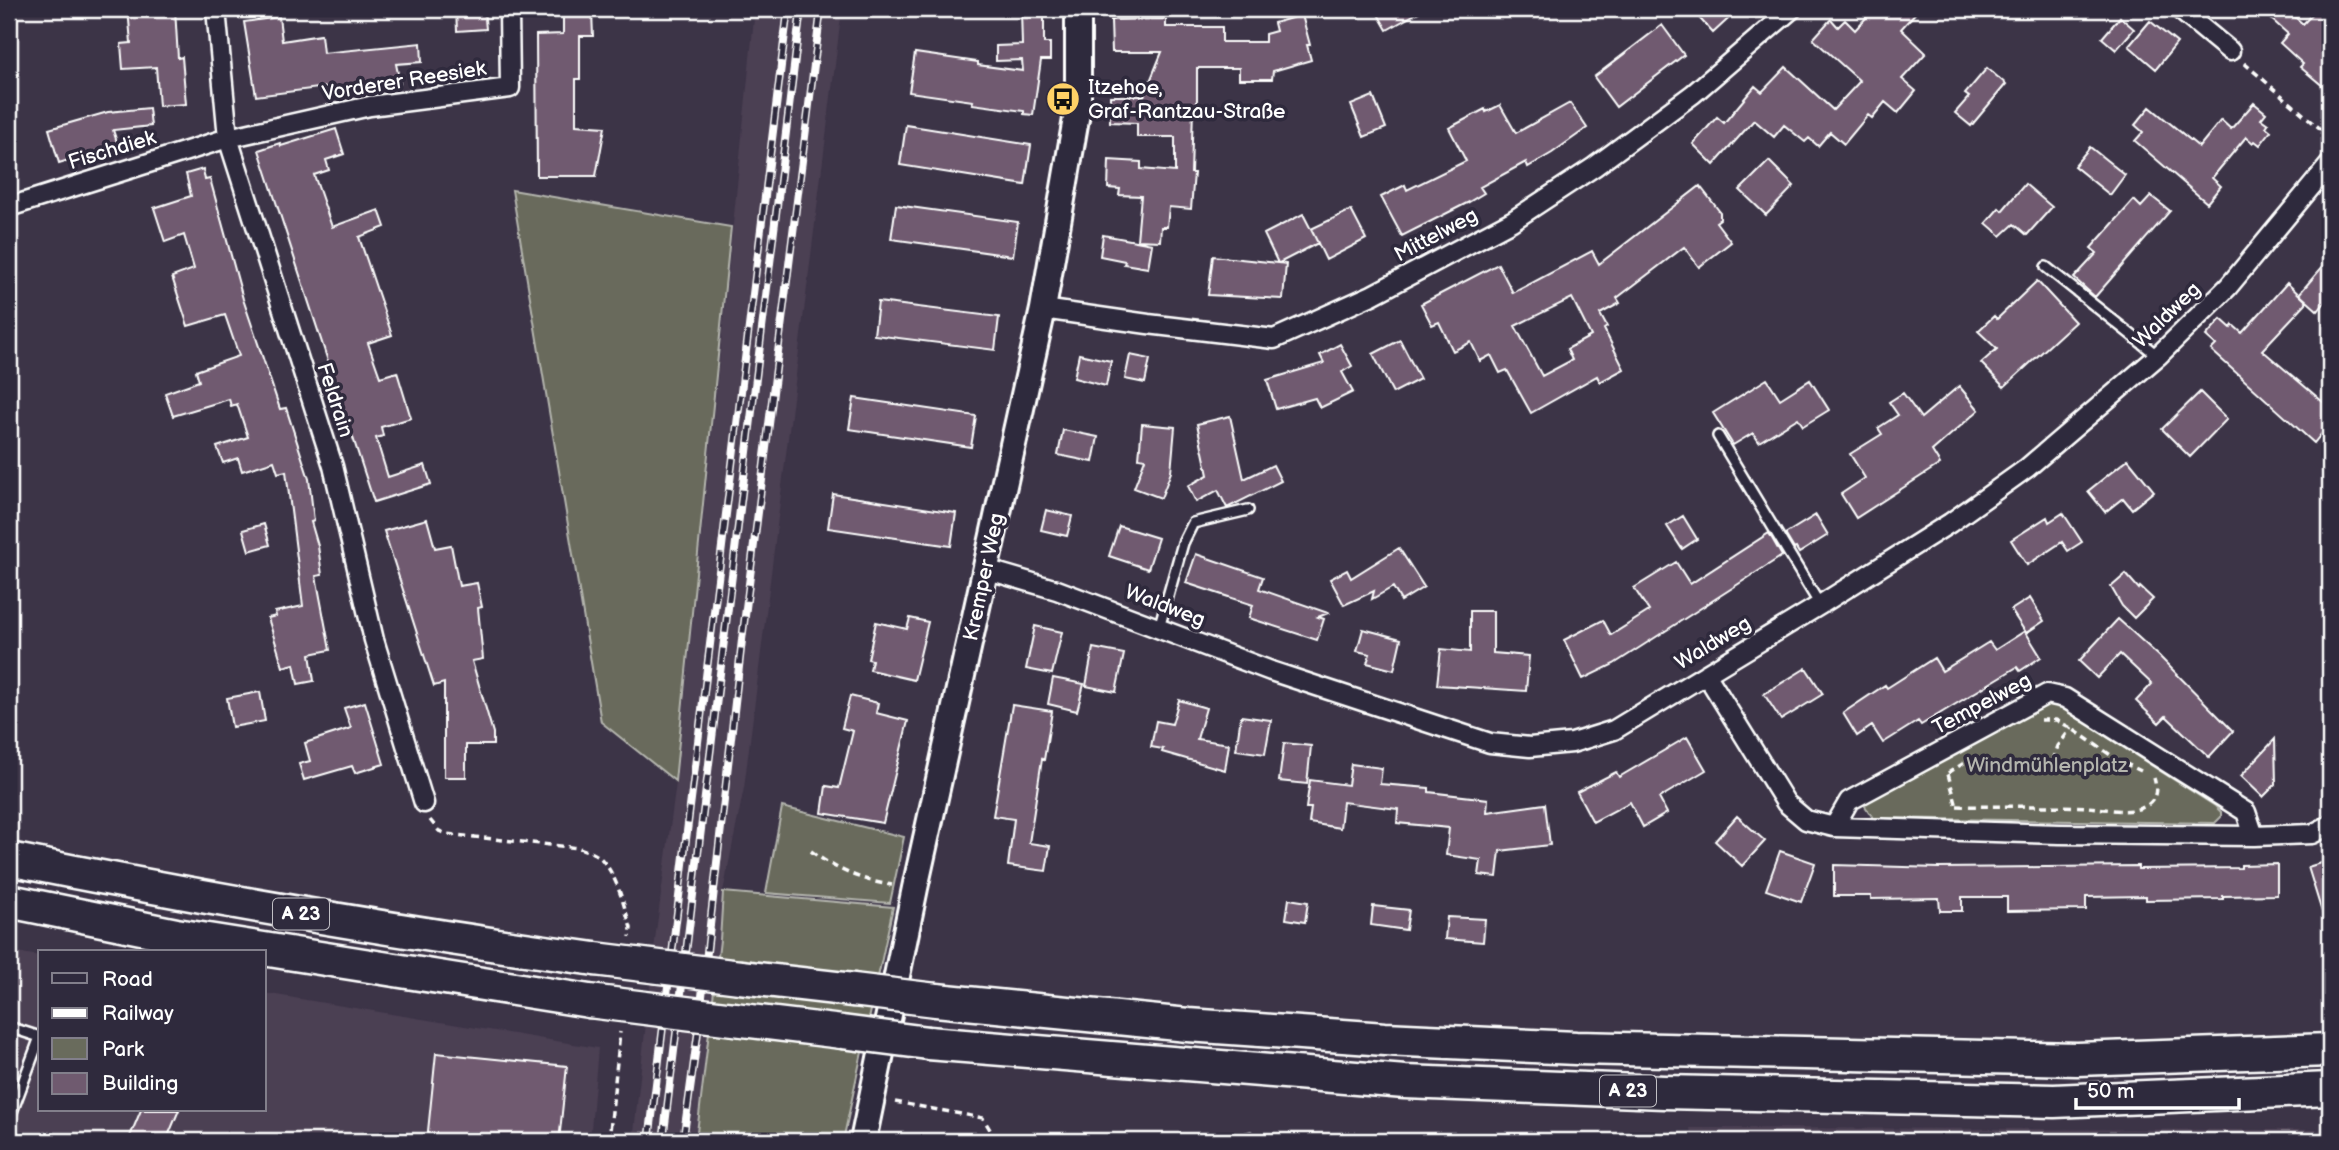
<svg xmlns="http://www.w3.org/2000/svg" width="2339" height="1150" viewBox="0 0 2339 1150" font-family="'Balsamiq Sans',sans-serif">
  <rect width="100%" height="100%" fill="#3c3447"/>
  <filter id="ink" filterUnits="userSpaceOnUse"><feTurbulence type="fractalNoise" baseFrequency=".0143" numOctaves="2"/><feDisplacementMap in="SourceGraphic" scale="14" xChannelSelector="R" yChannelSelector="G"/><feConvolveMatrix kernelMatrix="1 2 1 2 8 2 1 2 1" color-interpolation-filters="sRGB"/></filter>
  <g filter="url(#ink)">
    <!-- built -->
    <path fill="#4b3f53" d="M755,9H842L744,788L723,892L720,940L696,1141H633L656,932L676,783Z
      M9,951L40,956V1110H264V993L598,1048L590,1141H9Z
      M1690,1128L2330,1130V1141H1692Z"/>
    <!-- green -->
    <path fill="#696b5c" stroke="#b4b5ae" stroke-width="2" d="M512,190L731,227L675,781L601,722Z
      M2044,704L2057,705L2215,806L2221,812V817L2215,823L1873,818L1865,806L1870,797Z
      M782,807L904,837L890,903L766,893Z
      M723,892L893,907L843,1141H696L720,940Z"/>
    <!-- building -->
    <path fill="#6f5a6f" stroke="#fff" stroke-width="2" fill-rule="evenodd" d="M128,9H175L178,58L182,57L186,104L159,106L156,67L123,69L121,44L131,43Z
      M456,9H484L486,29L457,31Z
      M1021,9H1044V43H1050V60H1041L1033,115L1024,114V111L972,104L973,101L909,92L915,53L978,62V65L1023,71L1022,60L996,61V46L1022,45Z
      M1375,9H1424L1387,30Z
      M1691,9H1739L1713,33Z
      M1874,9H1919L1901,29L1926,53L1902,79L1916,91L1898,113L1885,102L1872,118L1868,115L1844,144L1830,132L1818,146L1809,138L1805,142L1784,125L1774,137L1754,120L1714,165L1693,144L1717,117L1724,123L1755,86L1762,92L1786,67L1833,110L1860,81L1813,39L1831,19L1838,27L1845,20L1855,30Z
      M2260,9H2286L2303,24L2317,9H2330V92L2300,67L2303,64L2280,43L2288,34Z
      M592,12L593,36H580V79H576V125L605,127L596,176H537L536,35L563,34V13Z
      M1302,15L1310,45H1307L1311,60L1273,71L1272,79H1239V68H1197V109H1193L1191,173H1194L1191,209L1169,207L1167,227H1161L1160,241L1137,240L1141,196L1119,195L1120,189L1108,188L1109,160L1141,162V169L1175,172V137H1137V123L1110,122V96H1144L1162,52H1112L1111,20L1166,19V27H1222V42H1265V34L1276,31L1274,23Z
      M279,17L282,41L321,35L323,53L421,43L422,62L396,64L400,83L329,98L326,87L256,96L244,22Z
      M2120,17L2134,29L2116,50L2102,38Z
      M2150,21L2177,43L2156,69L2129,46Z
      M1662,25L1684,55L1616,107L1594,77Z
      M1987,68L2006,84L1971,126L1955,113L1969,97L1965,94Z
      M1373,96L1386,128L1364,137L1351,105Z
      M1570,103L1587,128L1552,153L1528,167L1526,162L1480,187L1484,193L1467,203L1402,236L1381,197L1405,185L1407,190L1466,161L1449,128L1485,109L1486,112L1500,105L1516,133Z
      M2254,103L2266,113L2261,119L2268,124L2266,127L2271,131L2260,145L2255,141L2253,143L2246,137L2212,178L2221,186L2207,203L2135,141L2143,132L2135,125L2150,107L2199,147L2221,120L2231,129Z
      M149,108L151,126L113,130L118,145L59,163L49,129L108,112Z
      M906,125L1031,145L1025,185L900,165Z
      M336,129L344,154L326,160L329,170L314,175L332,227L379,210L385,227L359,237L392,335L368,343L380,377L397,372L411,418L381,427L383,436L376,438L388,477L425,465L431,484L374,502L259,150L280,143L281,146Z
      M2090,147L2125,175L2110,195L2074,166Z
      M1769,161L1794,186L1766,215L1740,190Z
      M203,169L205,180L210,179L243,299L280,409L286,408L309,479L314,521L311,522L318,546L322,575L316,576L330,650L310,654L314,681L298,684L294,664L283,667L268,618L276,616L275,612L303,606L286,471L278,473L274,461L242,471L238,458L223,463L217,447L248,437L237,404L231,406L229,399L173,416L165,393L199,381L196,371L239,356L225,315L188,326L172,277L194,269L184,235L165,242L154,208L191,196L186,174Z
      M2025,184L2052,207L2027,235L2014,224L2001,236L1986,223L1999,208L2002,211Z
      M1700,186L1720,212V219L1716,222L1731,242L1699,267L1684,247L1617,298L1620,303L1600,314L1607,327L1604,329L1624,369L1600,382L1597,376L1531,413L1507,370L1500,373L1491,355L1480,361L1471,342L1453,351L1439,322L1432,325L1421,304L1498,264L1513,293L1592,251L1599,264ZM1572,298L1591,336L1567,349L1572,360L1542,376L1515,326Z
      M2151,196L2170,211L2095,297L2074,278L2097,253L2091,248L2134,200L2141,207Z
      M896,205L1018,222L1013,256L891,239Z
      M1351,210L1366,239L1326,260L1311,229Z
      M1303,214L1318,243L1279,263L1286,264L1283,299L1208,295L1213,256L1278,263L1264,234Z
      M1103,235L1152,244L1148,268L1124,264L1125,261L1100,256Z
      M2330,258V296L2318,311L2299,294Z
      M2037,281L2075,322L2004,387L1981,363L1997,349L1978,331L1994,316L1997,319Z
      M2287,283L2307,302L2262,350L2330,408V423L2314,443L2211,350L2216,345L2206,336L2221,319L2231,328L2233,325L2242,333Z
      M878,302L999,317L995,350L874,335Z
      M1400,340L1420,379L1393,393L1373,354Z
      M1340,344L1352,366L1342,372L1353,392L1320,408L1315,398L1276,409L1267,380L1324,363L1320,355Z
      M1079,354L1111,361L1106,386L1074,378Z
      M1130,355L1150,359L1145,383L1125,379Z
      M1767,379L1780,399L1810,380L1829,410L1803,426L1798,418L1759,442L1753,433L1733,445L1713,413Z
      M1959,386L1979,410L1932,451L1940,464L1856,518L1841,494L1865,478L1850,454L1882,434L1878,428L1898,415L1889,402L1903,393L1921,418Z
      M2200,392L2227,419L2190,457L2162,429Z
      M854,398L976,416L971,447L849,429Z
      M1230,416L1244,479L1273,465L1281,481L1227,508L1218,490L1196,502L1188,486L1208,475L1197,424Z
      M1142,424L1175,427L1171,472L1161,498L1134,488L1145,459L1139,458Z
      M1063,430L1098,437L1093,462L1058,455Z
      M2128,459L2154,491L2132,509L2123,498L2105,512L2088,491Z
      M833,494L956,513L951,546L828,528Z
      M1046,510L1072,516L1067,536L1041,530Z
      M2063,513L2082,542L2068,551L2062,542L2027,565L2011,540L2047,517L2049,522Z
      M1816,515L1828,535L1799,553L1796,548L1794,549L1785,534Z
      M1683,516L1697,539L1682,549L1667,526Z
      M427,519L435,548L451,545L459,586L477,583L482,607L478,608L483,659L472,661L493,733V745H466V777H444V683L434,686L384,531Z
      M264,524L270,545L249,551L243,530Z
      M1119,526L1158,538L1148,569L1109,556Z
      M1769,533L1782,556L1614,664L1583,679L1564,640L1603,620L1611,635L1649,611L1634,588L1676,562L1690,584Z
      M1399,548L1424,587L1401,601L1393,587L1372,599L1374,591L1344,605L1330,579L1347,570L1351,578Z
      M1196,554L1263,577L1259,589L1328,613L1318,617L1324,619L1317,640L1249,618L1253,605L1186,583Z
      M2126,574L2139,589L2140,587L2153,599L2134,618L2122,606L2111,587Z
      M2030,598L2044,621L2026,633L2011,610Z
      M1470,611H1493V653L1529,656L1526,691L1437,685L1441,649L1470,652Z
      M910,618L928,622L914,680L870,670L872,660L868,659L876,622L907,629Z
      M2118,619L2159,656L2233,731L2209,757L2166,716L2159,723L2136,701L2152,684L2120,654L2097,678L2079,661Z
      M1035,626L1062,632L1052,674L1026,669Z
      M1363,629L1401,639L1394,670L1367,663L1370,654L1357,651Z
      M2025,631L2041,657L2020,671L2017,667L1921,725L1918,721L1883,743L1872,726L1857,736L1843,713L1885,685L1887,688L1934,658L1942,671L1989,642L1995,650Z
      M1093,648L1124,654L1116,692L1086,686Z
      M1806,668L1823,694L1781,720L1764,694Z
      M1053,678L1084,684L1077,711L1048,704Z
      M260,692L265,721L232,727L227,698Z
      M850,696L878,703L876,713L908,721L883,823L822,813L826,786L839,788L853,731L842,728Z
      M1179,700L1206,708L1197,739L1229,744L1225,770L1162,752L1163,749L1151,747L1156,721L1172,724Z
      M365,702L384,764L355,773L352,766L304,780L299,764L310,761L305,743L351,728L344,708Z
      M1012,705L1052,711L1044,760L1042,759L1029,843L1050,846L1046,871L1008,866L1014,819L993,816Z
      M1241,716L1271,720L1265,754L1236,750Z
      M1687,737L1706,770L1659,798L1667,813L1643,827L1630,802L1593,822L1577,792L1616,772L1619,777Z
      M2275,739L2276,784L2263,797L2241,776Z
      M1284,743L1311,746L1307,784L1279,781Z
      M1351,764L1382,768L1380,784L1429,788V792L1488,799L1487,812L1545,804L1550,845L1500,851L1497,877L1479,875L1481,860L1446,855L1449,828L1397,823L1398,809L1343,802L1340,828L1309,823L1311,808H1306L1310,780L1348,785Z
      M1737,816L1765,841L1742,866L1715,841Z
      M1780,851L1815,863L1801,902L1766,890Z
      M2330,860V924L2326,925L2308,867Z
      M2277,864V895L2223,896V899L2146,900V896L2086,897V910L2007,911V897H1962V911H1940L1939,898L1871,899V896H1834V865L1939,868L2138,866V869L2241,868V865Z
      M1289,899L1308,902L1305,922L1286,919Z
      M1373,906L1409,910L1406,930L1371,925Z
      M1447,917L1485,919L1483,942L1445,939Z
      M436,1053L567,1066L559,1141H427Z
      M141,1110H179L166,1141H128Z"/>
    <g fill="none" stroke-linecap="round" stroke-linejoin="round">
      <!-- lane casing -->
      <g stroke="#fff" stroke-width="14">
        <path id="lane" d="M2046,267L2158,356
          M1718,436L1820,605
          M1159,628L1183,543L1193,523L1248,510
          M9,1027L40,1037L9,1120"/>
      </g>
      <!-- street casing -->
      <g stroke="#fff" stroke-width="23">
        <path id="street" d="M216,9L228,138L333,466L374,640L424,803
          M2179,9L2230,51
          M9,207L228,138L370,106L510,88L509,9
          M1043,309L1148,324L1274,339L1372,295L1512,221L1594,167L1693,94L1792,9
          M985,569L1057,590L1271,671L1490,743L1530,747L1572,743L1614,730L1820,605L1950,523L2027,468L2158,356L2228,287L2330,164
          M1706,674L1786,803L1806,820L1834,827L2060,834L2254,836L2312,834L2330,825
          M1834,827L1849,801L2047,694L2065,698L2246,812L2254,836"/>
      </g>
      <!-- secondary casing -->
      <g stroke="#fff" stroke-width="30">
        <path id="secondary" d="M863,1141L915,888L1043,309L1078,107V9"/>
      </g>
      <!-- highway casing -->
      <g stroke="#fff" stroke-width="37">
        <path id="highway" d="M9,859C203,898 398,932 595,959
          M9,901L176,935L589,1001
          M740,977L853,990
          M936,1000L1188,1025L1385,1039L1576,1048L2077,1059L2330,1050
          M734,1019L842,1032
          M928,1043L1405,1082L1664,1092L2054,1101L2330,1089"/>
      </g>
      <!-- path -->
      <path stroke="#fff" stroke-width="3.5" stroke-dasharray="7 5" stroke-linecap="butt" d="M2244,63L2330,137
        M2041,720H2056L2071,728L2118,760L2141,771
        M2053,761L2058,746L2071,728
        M1948,773L1964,763
        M1948,774L1957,807
        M1957,806C2000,807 2044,805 2087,807C2105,808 2124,814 2141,808C2156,803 2158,791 2154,778
        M430,820L439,831L447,834L579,848C587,851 597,853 603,861C618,878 624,907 631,928L630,937
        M811,851C834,869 862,881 892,885
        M895,1102L983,1118L997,1141
        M609,1141L620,1032
        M1210,1141L1251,1132L1262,1141"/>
      <!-- lane -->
      <use href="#lane" stroke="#2f2a3d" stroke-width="9"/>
      <!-- street -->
      <use href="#street" stroke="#2f2a3d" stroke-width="18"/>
      <!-- secondary -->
      <use href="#secondary" stroke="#2f2a3d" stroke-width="24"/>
      <!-- highway -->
      <use href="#highway" stroke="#2f2a3d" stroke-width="32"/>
      <!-- rail casing -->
      <g stroke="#fff" stroke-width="8">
        <path id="rail" d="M649,1141L788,9
          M663,1141L801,9
          M683,1141L698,1032L742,640L821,9"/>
      </g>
      <!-- rail -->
      <use href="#rail" stroke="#2f2a3d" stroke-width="5" stroke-dasharray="16" stroke-linecap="butt"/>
      <!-- highway-bridge casing -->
      <g stroke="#fff" stroke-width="37" stroke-linecap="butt">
        <path id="highway-bridge" d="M595,959L740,977
          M853,990L936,1000
          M589,1001L734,1019
          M842,1032L928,1043"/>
      </g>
      <!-- highway-bridge -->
      <use href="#highway-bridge" stroke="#2f2a3d" stroke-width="32"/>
    </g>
  </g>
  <!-- icons -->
  <defs>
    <g id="bus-disc" transform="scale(1.75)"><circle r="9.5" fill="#ffd166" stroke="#2f2a3d"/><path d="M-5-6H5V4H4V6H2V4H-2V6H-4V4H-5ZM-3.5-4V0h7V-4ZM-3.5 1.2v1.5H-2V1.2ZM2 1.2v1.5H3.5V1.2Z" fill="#111"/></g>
  </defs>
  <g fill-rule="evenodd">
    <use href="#bus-disc" x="1063" y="99"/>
  </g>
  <g text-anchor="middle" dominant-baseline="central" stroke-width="7" stroke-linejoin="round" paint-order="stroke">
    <!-- shield labels -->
    <g fill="#2f2a3d" stroke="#c1bfc5" stroke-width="2">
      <rect x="273" y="898.5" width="56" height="31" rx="5"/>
      <rect x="1600" y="1075.5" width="56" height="31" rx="5"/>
    </g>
    <g font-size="19" font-weight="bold" fill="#fff">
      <text x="301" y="914">A 23</text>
      <text x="1628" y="1091">A 23</text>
    </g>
    <!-- street labels -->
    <g font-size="21" fill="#fff" stroke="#2f2a3d">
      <text transform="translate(404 81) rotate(-9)">Vorderer Reesiek</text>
      <text transform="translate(112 150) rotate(-17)">Fischdiek</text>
      <text transform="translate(1436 235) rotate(-28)">Mittelweg</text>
      <text transform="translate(2167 315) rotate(-44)">Waldweg</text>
      <text transform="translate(335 400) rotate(72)">Feldrain</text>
      <text transform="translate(984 577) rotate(-78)">Kremper Weg</text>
      <text transform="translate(1165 606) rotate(21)">Waldweg</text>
      <text transform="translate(1713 643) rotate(-31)">Waldweg</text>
      <text transform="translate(1982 704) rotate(-28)">Tempelweg</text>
    </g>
    <!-- poi labels -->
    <g font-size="21" fill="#fff" stroke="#2f2a3d" text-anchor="start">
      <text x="1088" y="87">Itzehoe,<tspan x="1088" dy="24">Graf-Rantzau-Straße</tspan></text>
    </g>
    <!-- park labels -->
    <g font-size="21" fill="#b4b5ae" stroke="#2f2a3d">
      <text x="2047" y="765">Windmühlenplatz</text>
    </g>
  </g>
  <!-- margin -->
  <rect width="2339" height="1150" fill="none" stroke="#2f2a3d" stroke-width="35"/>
  <rect x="18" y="18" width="2304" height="1115" fill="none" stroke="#fff" stroke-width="2.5" filter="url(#ink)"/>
  <!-- legend -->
  <rect x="38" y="950" width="228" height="161" fill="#2f2a3d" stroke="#827f8b" stroke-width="2"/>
  <rect x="52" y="973" width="35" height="10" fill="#2f2a3d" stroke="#827f8b" stroke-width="2"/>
  <text x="102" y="986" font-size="21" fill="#ffffff">Road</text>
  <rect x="52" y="1008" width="35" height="10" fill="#ffffff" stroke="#827f8b" stroke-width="2"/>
  <text x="102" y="1020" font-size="21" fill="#ffffff">Railway</text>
  <rect x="52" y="1038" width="35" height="21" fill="#696b5c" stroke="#827f8b" stroke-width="2"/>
  <text x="102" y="1056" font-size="21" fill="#ffffff">Park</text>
  <rect x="52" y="1073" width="35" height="21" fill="#6f5a6f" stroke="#827f8b" stroke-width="2"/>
  <text x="102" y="1090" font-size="21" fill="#ffffff">Building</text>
  <!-- scale -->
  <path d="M2076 1098v10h163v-10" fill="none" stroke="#ffffff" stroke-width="3.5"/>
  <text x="2087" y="1098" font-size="21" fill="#ffffff" stroke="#2f2a3d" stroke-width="5" paint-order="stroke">50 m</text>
</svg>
